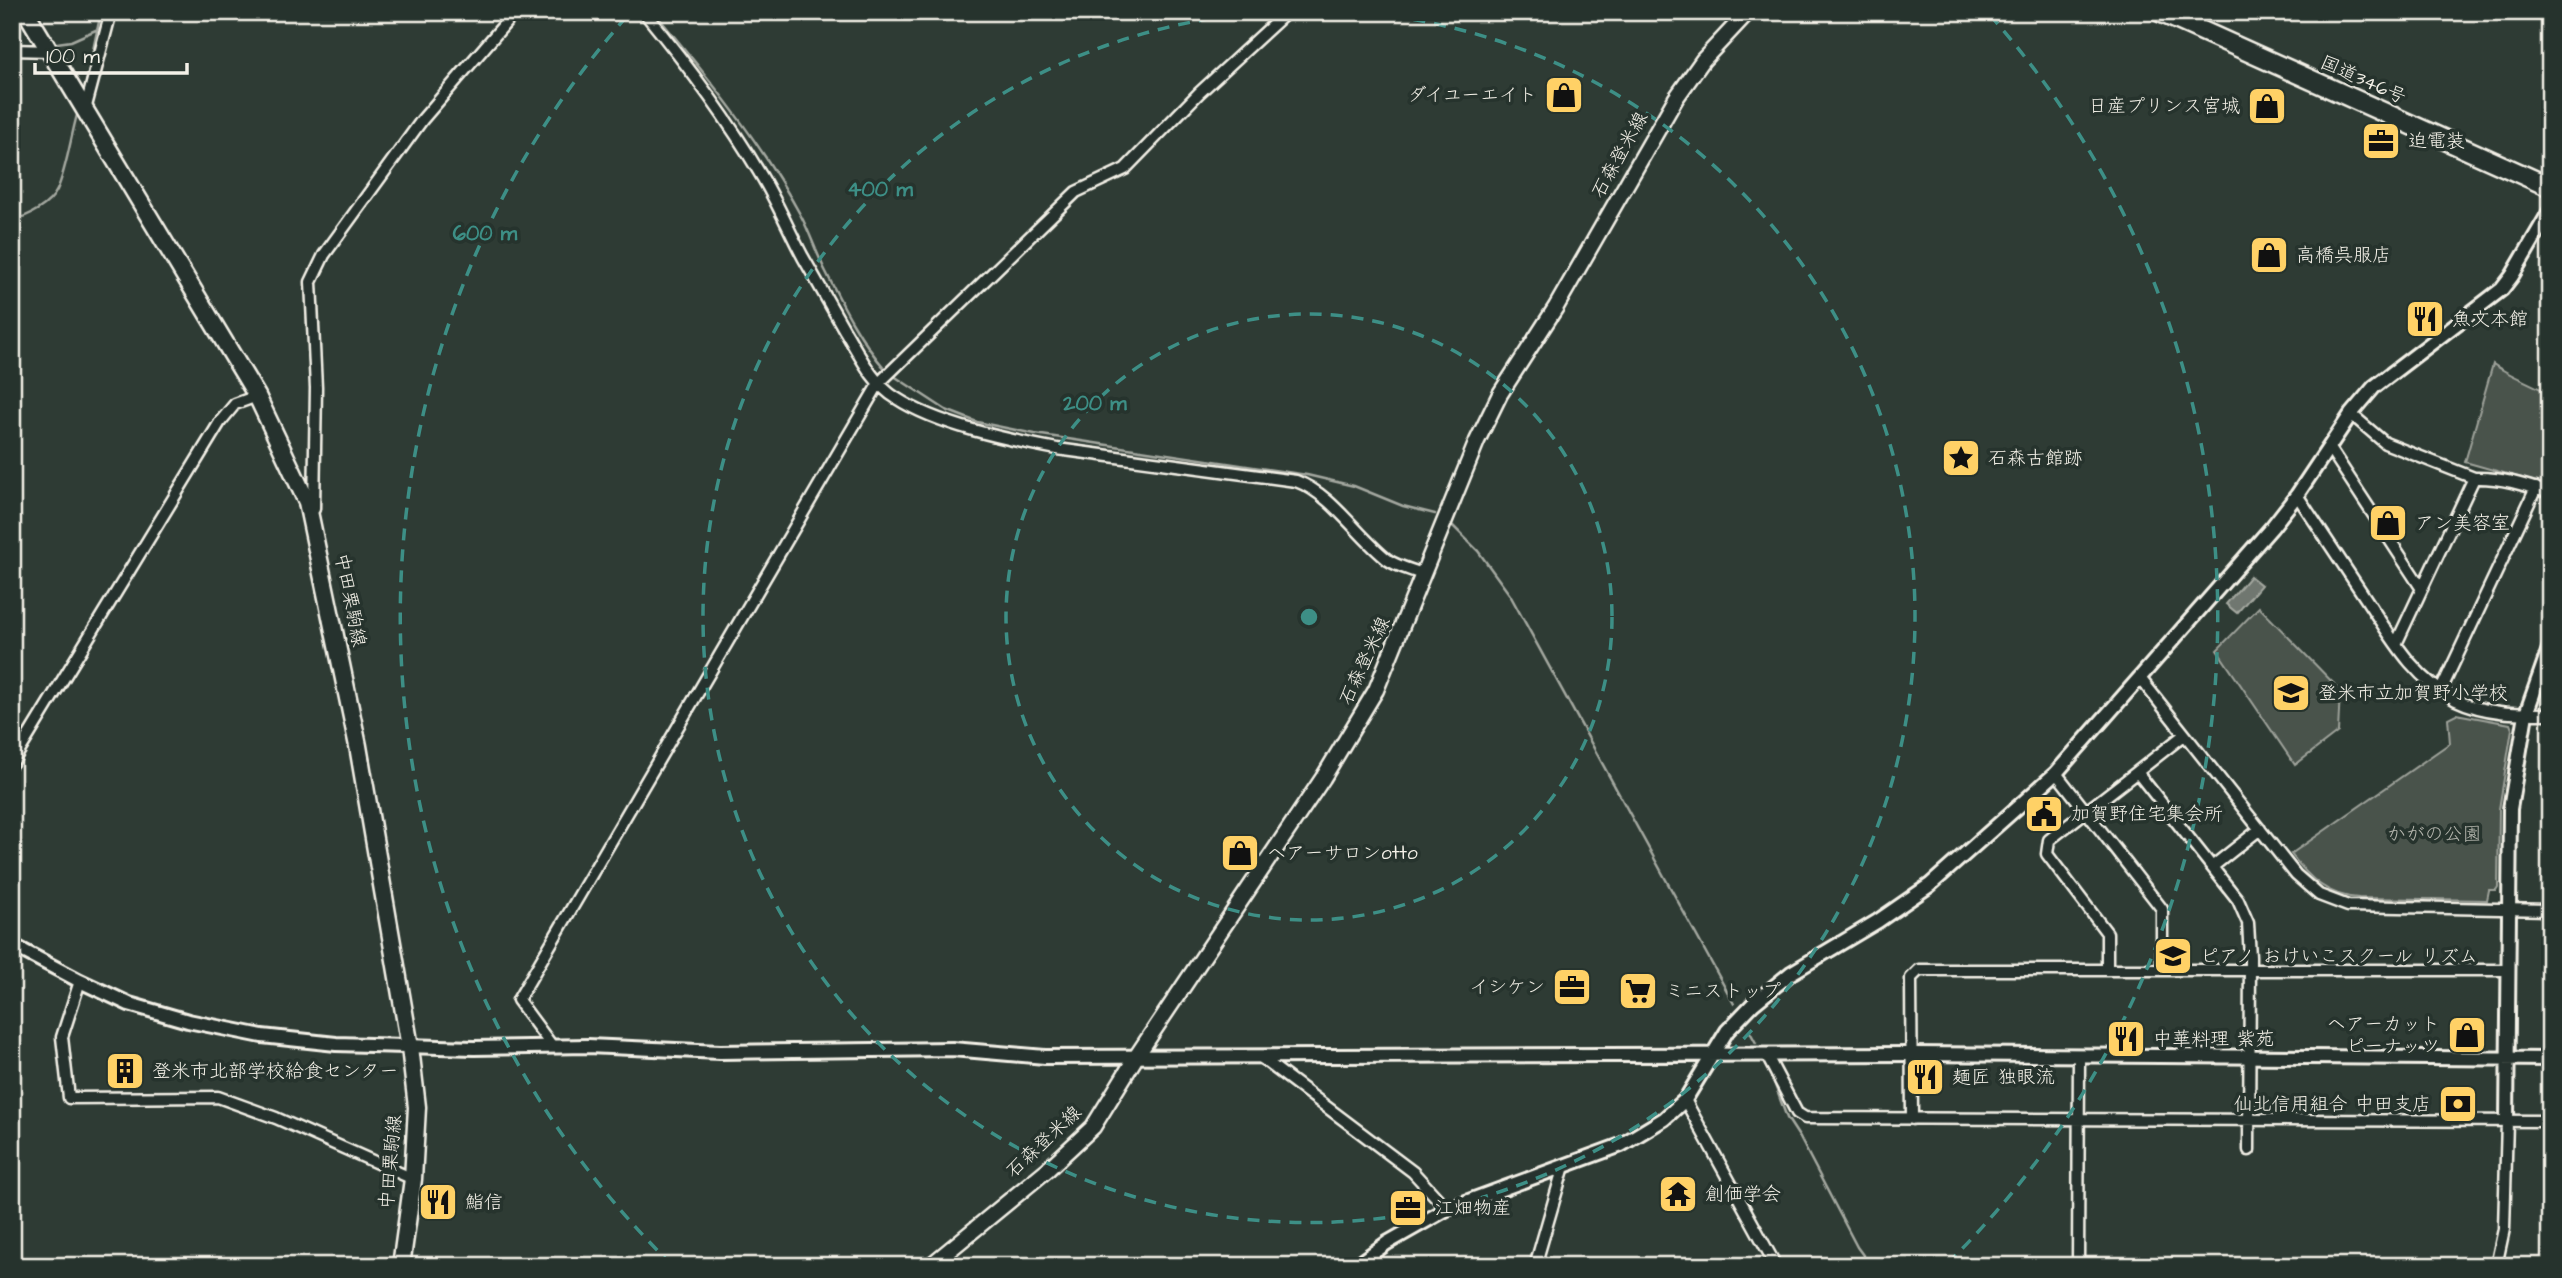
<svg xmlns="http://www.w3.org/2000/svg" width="2562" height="1278" viewBox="0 0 2562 1278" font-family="'Architects Daughter','Klee One',sans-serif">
  <rect width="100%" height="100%" fill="#2e3b34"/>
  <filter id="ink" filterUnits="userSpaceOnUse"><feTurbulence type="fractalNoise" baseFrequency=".0143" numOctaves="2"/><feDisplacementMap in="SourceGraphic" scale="14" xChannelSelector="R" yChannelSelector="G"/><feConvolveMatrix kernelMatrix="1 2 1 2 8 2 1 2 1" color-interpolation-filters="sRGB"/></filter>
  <g filter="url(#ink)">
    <!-- green -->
    <path fill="#48524c" stroke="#9ea29a" stroke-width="2" d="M2493,364C2510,376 2531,383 2550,394V486L2465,462Z
      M2259,607L2340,690L2338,732L2295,765L2217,650Z
      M2456,714L2510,724L2512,729L2499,809L2498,887L2496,890H2489L2487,900L2359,898C2327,896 2309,878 2291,854L2450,743L2448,718Z"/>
    <!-- water -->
    <path fill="#6f7770" stroke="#a4a8a0" stroke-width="2" d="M2250,576L2261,585L2237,613L2226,604Z"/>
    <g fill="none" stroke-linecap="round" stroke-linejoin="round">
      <!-- stream -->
      <path stroke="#a4a8a0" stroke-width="2.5" d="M654,12C708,77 761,142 801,216C810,233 816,252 825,270C842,304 861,342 886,370
        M50,44L71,41L98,29
        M84,93L101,12
        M12,220C28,217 50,205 57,190C66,171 71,136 77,115
        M891,374L946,410L977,422L1035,434L1307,475L1354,486L1403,506L1435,514
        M1453,526L1478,551L1510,595L1734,1004
        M1750,1032L1756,1043
        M1771,1074L1787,1118L1800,1138L1857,1247L1871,1266"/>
      <!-- minor casing -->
      <g stroke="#f4f1e8" stroke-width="15">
        <path id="minor" d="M644,12C685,62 726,116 759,172C776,199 788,229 803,257C817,282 831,306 845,331C859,354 872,383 896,398C937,425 1009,440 1057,449L1296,481C1332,494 1357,536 1388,560C1398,567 1413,570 1424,575
          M12,50L50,51
          M85,110L111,12
          M2351,414L2385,443L2474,478C2501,477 2525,485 2550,493
          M2329,447L2422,589
          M2297,495C2319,528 2340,560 2362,593C2389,633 2411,677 2456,700C2485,714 2517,714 2550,714
          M314,509L316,388L311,282L324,255L422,120L515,12
          M2396,644L2474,478
          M2140,678L2296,875L2319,895L2348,906L2550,910
          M2441,690L2536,488
          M2184,735L2137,772L2238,900L2248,923L2250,957L2249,1150
          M12,763L220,422L235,404L257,396
          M2056,773L2162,909V968
          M2212,867L2260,829
          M2107,969V933L2047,854L2049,840L2137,772
          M80,981L62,1037L69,1098L218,1097L276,1118L413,1179
          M552,1046L518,1000L879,383L1076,192L1125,169L1199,93L1287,12
          M1259,1056L1413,1172L1447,1209
          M1767,1056L1797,1113L1805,1118L2550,1121
          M1685,1100L1776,1266
          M1912,1119L1911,978L1919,970H2507
          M1535,1266L1564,1166
          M2078,1266L2079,1057
          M2496,1266L2504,1229L2507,1121"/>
      </g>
      <!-- tertiary casing -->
      <g stroke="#f4f1e8" stroke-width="18">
        <path id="tertiary" d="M12,945L80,981L129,1004L188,1021L262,1036L336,1044L474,1048L588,1046L720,1052L952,1049L1045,1057L1912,1054L2550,1059
          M2507,1121L2510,809L2526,714L2550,646
          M1355,1266L1387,1243L1447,1209L1621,1145L1664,1119L1685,1100L1727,1031L1753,1004L1791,973L1878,921L1930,885L2056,773L2272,527L2297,495L2351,414L2374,387L2502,289L2512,276L2550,211"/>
      </g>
      <!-- secondary casing -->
      <g stroke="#f4f1e8" stroke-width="19">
        <path id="secondary" d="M930,1266L1048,1169L1093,1127L1136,1057L1323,778L1376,690L1477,441L1500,394L1556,307L1676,98L1703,60L1748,12"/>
      </g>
      <!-- primary casing -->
      <g stroke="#f4f1e8" stroke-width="21">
        <path id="primary" d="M26,12L257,396L307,502L358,746L410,1047L417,1107L413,1179L401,1266"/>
      </g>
      <!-- trunk casing -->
      <g stroke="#f4f1e8" stroke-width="23">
        <path id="trunk" d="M2160,12L2550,187"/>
      </g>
      <!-- minor -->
      <use href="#minor" stroke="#26332d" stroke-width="10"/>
      <!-- tertiary -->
      <use href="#tertiary" stroke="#26332d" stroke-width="12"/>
      <!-- secondary -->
      <use href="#secondary" stroke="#26332d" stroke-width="14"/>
      <!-- primary -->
      <use href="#primary" stroke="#26332d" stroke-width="16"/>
      <!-- trunk -->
      <use href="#trunk" stroke="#26332d" stroke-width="18"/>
    </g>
  </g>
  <!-- distance rings -->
  <g fill="none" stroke="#3d8f86" stroke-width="3.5" stroke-dasharray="12 9">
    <circle cx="1309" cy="617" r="303"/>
    <path d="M1351 12A606 606 0 1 1 1267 12"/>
    <path d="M672 1265A909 909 0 0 1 628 15M1990 15A909 909 0 0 1 1946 1265"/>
  </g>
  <!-- icons -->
  <defs>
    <g id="shop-square" transform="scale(2.0125)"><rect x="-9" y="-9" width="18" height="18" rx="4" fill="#ffd166" stroke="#26332d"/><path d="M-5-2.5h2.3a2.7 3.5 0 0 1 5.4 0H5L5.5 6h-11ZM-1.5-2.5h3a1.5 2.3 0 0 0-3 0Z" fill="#111"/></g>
    <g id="office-square" transform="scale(2.0125)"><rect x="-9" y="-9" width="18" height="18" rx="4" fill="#ffd166" stroke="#26332d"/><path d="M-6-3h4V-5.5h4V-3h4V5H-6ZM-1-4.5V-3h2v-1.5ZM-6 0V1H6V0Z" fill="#111"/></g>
    <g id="restaurant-square" transform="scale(2.0125)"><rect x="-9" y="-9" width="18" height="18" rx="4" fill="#ffd166" stroke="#26332d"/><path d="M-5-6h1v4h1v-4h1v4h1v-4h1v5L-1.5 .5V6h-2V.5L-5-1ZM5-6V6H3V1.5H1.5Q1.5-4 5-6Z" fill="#111"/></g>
    <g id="sight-square" transform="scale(2.0125)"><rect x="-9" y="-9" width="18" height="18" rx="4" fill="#ffd166" stroke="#26332d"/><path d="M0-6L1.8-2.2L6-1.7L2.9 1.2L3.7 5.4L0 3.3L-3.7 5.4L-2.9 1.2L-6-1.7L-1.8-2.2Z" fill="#111"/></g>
    <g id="school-square" transform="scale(2.0125)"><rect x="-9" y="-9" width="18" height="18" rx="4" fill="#ffd166" stroke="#26332d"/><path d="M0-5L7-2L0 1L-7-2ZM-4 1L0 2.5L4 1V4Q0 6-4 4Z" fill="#111"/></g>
    <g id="civic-square" transform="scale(2.0125)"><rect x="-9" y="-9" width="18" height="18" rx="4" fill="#ffd166" stroke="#26332d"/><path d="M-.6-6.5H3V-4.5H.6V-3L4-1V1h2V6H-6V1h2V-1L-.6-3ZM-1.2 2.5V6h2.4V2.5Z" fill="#111"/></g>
    <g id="supermarket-square" transform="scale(2.0125)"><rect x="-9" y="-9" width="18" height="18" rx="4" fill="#ffd166" stroke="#26332d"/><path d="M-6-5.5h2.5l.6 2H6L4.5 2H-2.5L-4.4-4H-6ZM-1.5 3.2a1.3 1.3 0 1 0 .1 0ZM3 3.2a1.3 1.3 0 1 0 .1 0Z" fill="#111"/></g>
    <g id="building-square" transform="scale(2.0125)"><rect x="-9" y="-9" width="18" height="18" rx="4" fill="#ffd166" stroke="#26332d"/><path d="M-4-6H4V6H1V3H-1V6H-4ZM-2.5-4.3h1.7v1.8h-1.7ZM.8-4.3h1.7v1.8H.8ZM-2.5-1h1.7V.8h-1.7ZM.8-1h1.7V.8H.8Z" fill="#111"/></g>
    <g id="bank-square" transform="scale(2.0125)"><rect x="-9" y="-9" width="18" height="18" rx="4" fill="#ffd166" stroke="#26332d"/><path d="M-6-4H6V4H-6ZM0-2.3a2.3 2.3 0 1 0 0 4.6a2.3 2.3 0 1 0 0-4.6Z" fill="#111"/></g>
    <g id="temple-square" transform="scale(2.0125)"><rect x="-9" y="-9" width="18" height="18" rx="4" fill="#ffd166" stroke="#26332d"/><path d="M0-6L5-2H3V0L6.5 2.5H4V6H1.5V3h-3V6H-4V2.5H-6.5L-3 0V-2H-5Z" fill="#111"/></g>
  </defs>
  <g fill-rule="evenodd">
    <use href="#shop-square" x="1564" y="95"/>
    <use href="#shop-square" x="2267" y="106"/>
    <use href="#office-square" x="2381" y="141"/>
    <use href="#shop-square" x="2269" y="255"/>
    <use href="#restaurant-square" x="2425" y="319"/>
    <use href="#sight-square" x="1961" y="458"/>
    <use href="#shop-square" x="2388" y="523"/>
    <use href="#school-square" x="2291" y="693"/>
    <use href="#civic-square" x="2044" y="814"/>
    <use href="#shop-square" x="1240" y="853"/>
    <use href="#school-square" x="2173" y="956"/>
    <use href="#office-square" x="1572" y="987"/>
    <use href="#supermarket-square" x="1638" y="991"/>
    <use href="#shop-square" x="2467" y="1035"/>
    <use href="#restaurant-square" x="2126" y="1039"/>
    <use href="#building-square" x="125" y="1071"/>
    <use href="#restaurant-square" x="1925" y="1077"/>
    <use href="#bank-square" x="2458" y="1104"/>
    <use href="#temple-square" x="1678" y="1194"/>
    <use href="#restaurant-square" x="438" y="1202"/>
    <use href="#office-square" x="1408" y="1208"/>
  </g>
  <g text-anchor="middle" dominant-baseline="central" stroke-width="7" stroke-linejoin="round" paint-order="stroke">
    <!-- street labels -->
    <g font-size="19" fill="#f4f1e8" stroke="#26332d">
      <text transform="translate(2363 80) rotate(24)">国道346号</text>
      <text transform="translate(1620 155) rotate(-61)">石森登米線</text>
      <text transform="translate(350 600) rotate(79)">中田栗駒線</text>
      <text transform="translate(1365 661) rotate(-65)">石森登米線</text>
      <text transform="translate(1044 1142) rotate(-43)">石森登米線</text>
      <text transform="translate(391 1162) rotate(-85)">中田栗駒線</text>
    </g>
    <!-- poi labels -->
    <g font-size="19" fill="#f4f1e8" stroke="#26332d" text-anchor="start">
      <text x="1537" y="95" text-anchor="end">ダイユーエイト</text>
      <text x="2240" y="106" text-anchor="end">日産プリンス宮城</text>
      <text x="2408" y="141">迫電装</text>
      <text x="2296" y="255">高橋呉服店</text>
      <text x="2452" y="319">魚文本館</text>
      <text x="1988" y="458">石森古館跡</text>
      <text x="2415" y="523">アン美容室</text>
      <text x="2318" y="693">登米市立加賀野小学校</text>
      <text x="2071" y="814">加賀野住宅集会所</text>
      <text x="1267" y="853">ヘアーサロンotto</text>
      <text x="2200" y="956">ピアノ おけいこスクール リズム</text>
      <text x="1545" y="987" text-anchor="end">イシケン</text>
      <text x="1665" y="991">ミニストップ</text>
      <text x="2440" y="1024" text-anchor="end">ヘアーカット<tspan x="2440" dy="22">ピーナッツ</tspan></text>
      <text x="2153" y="1039">中華料理 紫苑</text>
      <text x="152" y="1071">登米市北部学校給食センター</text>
      <text x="1952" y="1077">麺匠 独眼流</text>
      <text x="2431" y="1104" text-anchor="end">仙北信用組合 中田支店</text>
      <text x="1705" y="1194">創価学会</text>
      <text x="465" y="1202">鮨信</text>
      <text x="1435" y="1208">江畑物産</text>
    </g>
    <!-- park labels -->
    <g font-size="19" fill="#b8b9b1" stroke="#26332d">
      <text x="2434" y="834">かがの公園</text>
    </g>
  </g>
  <circle cx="1309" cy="617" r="10" fill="#3d8f86" stroke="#26332d" stroke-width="3.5"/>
  <g font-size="21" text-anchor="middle" font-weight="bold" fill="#3d8f86" stroke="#26332d" stroke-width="7" stroke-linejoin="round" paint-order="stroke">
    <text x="880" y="196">400 m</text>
    <text x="485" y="240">600 m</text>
    <text x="1095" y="410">200 m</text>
  </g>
  <!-- margin -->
  <rect width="2562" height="1278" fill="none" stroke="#26332d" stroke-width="42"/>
  <rect x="21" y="21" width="2520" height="1236" fill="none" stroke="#f4f1e8" stroke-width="2.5" filter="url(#ink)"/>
  <!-- scale -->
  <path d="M35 63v10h152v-10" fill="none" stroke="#f4f1e8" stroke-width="3.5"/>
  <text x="46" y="63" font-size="21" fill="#f4f1e8" stroke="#26332d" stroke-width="5" paint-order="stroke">100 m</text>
</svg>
